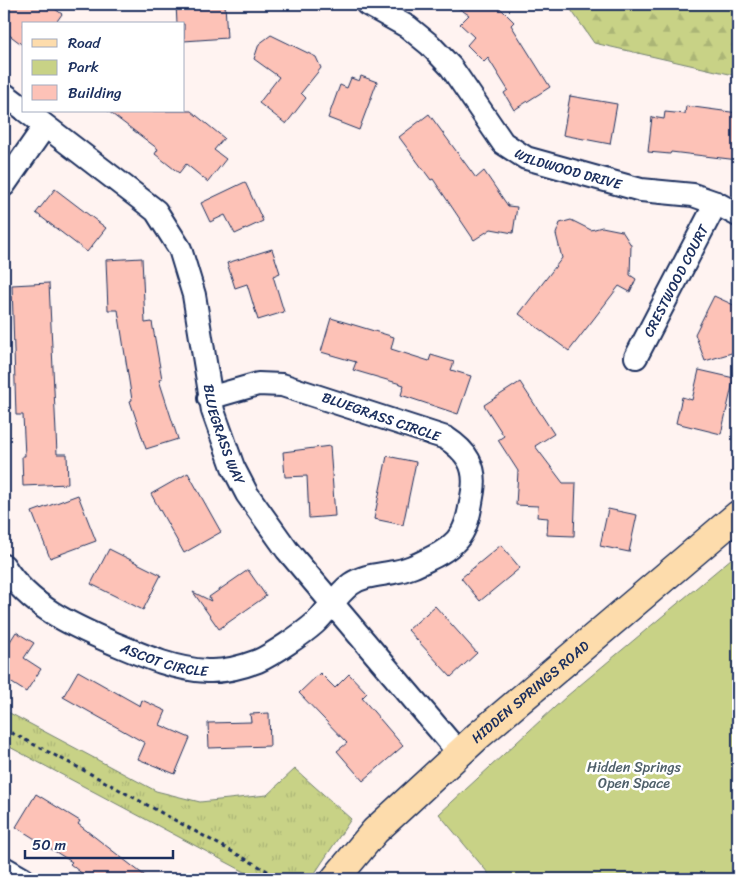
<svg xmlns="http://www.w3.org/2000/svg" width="742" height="883" viewBox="0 0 742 883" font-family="Sriracha,sans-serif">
  <defs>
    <pattern id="grass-tufts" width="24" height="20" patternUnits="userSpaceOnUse" patternTransform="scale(1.25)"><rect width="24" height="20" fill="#c8d286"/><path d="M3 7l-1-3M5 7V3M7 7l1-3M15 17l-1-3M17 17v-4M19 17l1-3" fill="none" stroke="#abb576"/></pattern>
    <pattern id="forest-firs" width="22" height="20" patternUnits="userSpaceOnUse" patternTransform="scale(1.25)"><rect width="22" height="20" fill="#c8d286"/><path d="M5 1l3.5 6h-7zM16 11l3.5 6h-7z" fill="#abb576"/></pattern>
  </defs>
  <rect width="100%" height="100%" fill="#fff3f1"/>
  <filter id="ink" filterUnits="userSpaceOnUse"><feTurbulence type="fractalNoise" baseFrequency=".02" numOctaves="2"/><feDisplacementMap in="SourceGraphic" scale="10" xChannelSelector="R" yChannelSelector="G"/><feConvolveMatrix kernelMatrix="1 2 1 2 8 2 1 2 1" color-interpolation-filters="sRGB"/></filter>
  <g filter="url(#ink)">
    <!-- grass -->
    <path fill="url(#grass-tufts)" stroke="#728072" d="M4,710L156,791L200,802L267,795L295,769L351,819L311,879H258L4,744Z"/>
    <!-- forest -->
    <path fill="url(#forest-firs)" stroke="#728072" d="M567,4H738V76L594,43Z"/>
    <!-- park -->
    <path fill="#c8d286" stroke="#728072" d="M738,553V879H493L439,814L567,696Z"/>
    <!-- building -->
    <path fill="#fdc2b7" stroke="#1b2f5e" d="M4,4H48L62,14L55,24H24V46L4,31Z
      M176,4H225L227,38L184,41V24H177Z
      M452,4H496L514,22L511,25L550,87L514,110L504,93L508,90L488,58L484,62L467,45L474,37L460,24L469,15Z
      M271,35L316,57L321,68L301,93L306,98L286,124L259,103L279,77L254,59L259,44Z
      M361,76L377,82L359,130L328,118L340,85L347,88L351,78L359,81Z
      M570,96L617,104L610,144L563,135Z
      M686,106L738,113V160L671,152L670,154L648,152L652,117L664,119L665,112L685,114Z
      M108,111H191L224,138L214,150L226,159L208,182L186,164L179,173L155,154L158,149Z
      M429,114L476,178L484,171L508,206L517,207L513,233L491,229L474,240L433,179L431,180L399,137Z
      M245,182L263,221L235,234L225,215L210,222L201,203Z
      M55,189L106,228L87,252L36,213Z
      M571,220L591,230L602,227L622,231L631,245L630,275L636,279L630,292L619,286L569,351L519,314L562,258L556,234L560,223Z
      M272,249L280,273L273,276L284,312L258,320L247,284L235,288L227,263Z
      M142,258L145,323L152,322L162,379L159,380L178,439L146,449L130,401L132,400L118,310H108L106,260Z
      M49,283L57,454H67L68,484L23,486L22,456H25L23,415H16L12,285Z
      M714,296L738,307V351L705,361L695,334Z
      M331,318L394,337L391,349L429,361L431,355L454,362L451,370L471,376L458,414L401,395L404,385L353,370L356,362L321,352Z
      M699,370L734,378L721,434L676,423L682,397L692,400Z
      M520,382L554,434L535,446L563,483H576L574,536L547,535L548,518L537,517L538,506L516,505L518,471L498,440L504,436L484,405Z
      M330,446L335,516L309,518L307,476L285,477L283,452Z
      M387,456L416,462L403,525L374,519Z
      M188,473L221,532L184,553L151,494Z
      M78,495L96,541L50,558L32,512Z
      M608,509L637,515L629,552L600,546Z
      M501,545L520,568L480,601L461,578Z
      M109,549L161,575L143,610L91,584Z
      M248,570L266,596L219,629L193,592L211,601L209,597Z
      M435,606L477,653L451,677L408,630Z
      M16,632L34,643L24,658L41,669L26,692L4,678V651Z
      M78,671L140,706L142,700L166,711L160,725L190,738L175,774L138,759L145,743L63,697Z
      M320,673L335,688L349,674L367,693L362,698L403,746L363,781L337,751L347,743L299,693Z
      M269,713L270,746L209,748L208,723L251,722L250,714Z
      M36,794L80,821L78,824L149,879H89L70,864L72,862L16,827Z"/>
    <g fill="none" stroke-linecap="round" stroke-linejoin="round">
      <!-- minor casing -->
      <g stroke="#1b2f5e" stroke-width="26">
        <g id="minor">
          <path id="s1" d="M367,4L408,27L430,45L451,67L503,143L526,158L641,190L693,195L716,203L738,215"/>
          <path d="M4,94L24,109"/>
          <path id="s2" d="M26,111L138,197L156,211L180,249L194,295L213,411L233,467L247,494L287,550L459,753"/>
          <path d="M4,185L45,126"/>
          <path id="s3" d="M636,357L716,203"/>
          <path id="s4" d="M4,566C29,606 71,625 113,643C144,656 173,669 207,671C224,672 242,667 258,661C272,655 304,633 315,623C328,611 337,594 351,584C364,575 379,575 394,572C407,570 417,565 429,559C464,543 467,528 473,491C477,466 466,451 446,438L282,385L258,384L209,398"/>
          <path d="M4,868L23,879"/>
        </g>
      </g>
      <!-- major casing -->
      <g stroke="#1b2f5e" stroke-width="31">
        <g id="major">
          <path id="s5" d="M335,879L375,831L479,735L738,515"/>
        </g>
      </g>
      <!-- path -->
      <path stroke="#1b2f5e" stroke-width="3" stroke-dasharray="4 4" stroke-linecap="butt" d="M4,729L89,773L282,879"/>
      <!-- minor -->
      <use href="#minor" stroke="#fff" stroke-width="22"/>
      <!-- major -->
      <use href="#major" stroke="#fddcac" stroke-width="28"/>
    </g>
  </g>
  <g text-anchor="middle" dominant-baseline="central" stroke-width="5" stroke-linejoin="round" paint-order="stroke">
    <!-- street labels -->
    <g font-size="14" fill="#1b2f5e" stroke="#fff">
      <text stroke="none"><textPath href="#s1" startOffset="269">WILDWOOD DRIVE</textPath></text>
      <text stroke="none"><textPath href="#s3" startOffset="86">CRESTWOOD COURT</textPath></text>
      <text transform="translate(381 417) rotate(19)">BLUEGRASS CIRCLE</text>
      <text stroke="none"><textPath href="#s2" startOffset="400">BLUEGRASS WAY</textPath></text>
      <text stroke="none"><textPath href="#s4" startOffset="190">ASCOT CIRCLE</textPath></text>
      <text stroke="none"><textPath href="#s5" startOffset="271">HIDDEN SPRINGS ROAD</textPath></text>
    </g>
    <!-- park labels -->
    <g font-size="14" fill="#4f606a" stroke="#fff">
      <text x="634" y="767">Hidden Springs<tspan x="634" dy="16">Open Space</tspan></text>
    </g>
  </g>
  <!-- margin -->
  <rect width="742" height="883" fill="none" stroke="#fff" stroke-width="20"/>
  <rect x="10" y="10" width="722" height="863" fill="none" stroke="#1b2f5e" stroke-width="2" filter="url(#ink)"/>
  <!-- legend -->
  <rect x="22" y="22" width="162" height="90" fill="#ffffff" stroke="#a4acbf"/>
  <rect x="32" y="39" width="25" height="8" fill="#fddcac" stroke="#a4acbf"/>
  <text x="68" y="48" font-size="15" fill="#1b2f5e">Road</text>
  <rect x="32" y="60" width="25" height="15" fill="#c8d286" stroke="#a4acbf"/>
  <text x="68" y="72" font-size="15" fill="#1b2f5e">Park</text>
  <rect x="32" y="85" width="25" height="15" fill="#fdc2b7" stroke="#a4acbf"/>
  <text x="68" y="98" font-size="15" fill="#1b2f5e">Building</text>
  <!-- scale -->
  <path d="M25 850v8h148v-8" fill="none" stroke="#1b2f5e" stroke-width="2.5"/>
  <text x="32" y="850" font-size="15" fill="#1b2f5e" stroke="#ffffff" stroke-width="4" paint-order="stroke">50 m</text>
</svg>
